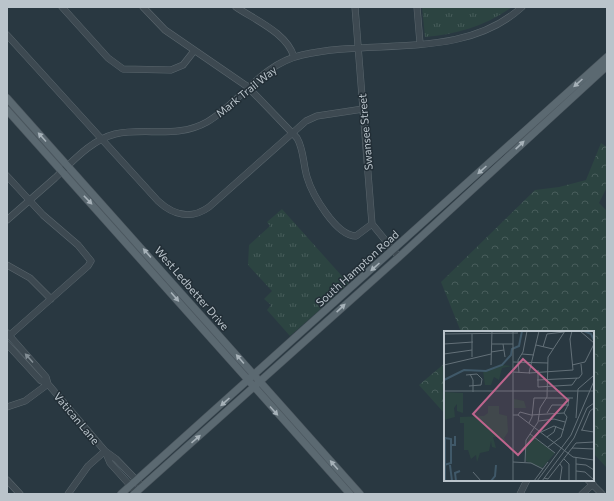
<svg xmlns="http://www.w3.org/2000/svg" width="614" height="501" viewBox="0 0 614 501" font-family="Commissioner,sans-serif">
  <defs>
    <pattern id="grass-tufts" width="24" height="20" patternUnits="userSpaceOnUse"><rect width="24" height="20" fill="#2c4441"/><path d="M3 7l-1-3M5 7V3M7 7l1-3M15 17l-1-3M17 17v-4M19 17l1-3" fill="none" stroke="#485d5b"/></pattern>
    <pattern id="forest-crowns" width="20" height="18" patternUnits="userSpaceOnUse"><rect width="20" height="18" fill="#2c4441"/><path d="M2 6a3 3 0 1 1 6 0M12 15a3 3 0 1 1 6 0" fill="none" stroke="#485d5b"/></pattern>
  </defs>
  <rect width="100%" height="100%" fill="#293841"/>
  <!-- grass -->
  <path fill="url(#grass-tufts)" d="M422,7H512C485,26 457,34 425,37Z
    M282,209L349,284L290,336L267,310L271,305L264,299L272,291L248,265L249,245L270,226L267,222Z"/>
  <!-- forest -->
  <path fill="url(#forest-crowns)" d="M601,143L607,147V187L599,203L607,211V468L593,453V332H461L441,282L535,190L559,187L586,180Z
    M445,363V414L419,385Z"/>
  <g fill="none" stroke-linecap="round" stroke-linejoin="round">
    <!-- minor casing -->
    <g stroke="#5b676e" stroke-width="7">
      <path id="minor" d="M62,7L108,58L123,69L171,70L183,65L194,51
        M143,7L165,30L248,87L297,138C304,150 303,164 307,177C312,194 336,236 356,236L372,224
        M236,7C255,20 287,33 294,57
        M355,7L372,224L399,257
        M417,7L420,43
        M7,35L158,201C173,215 191,220 209,207L306,121L317,116L363,109
        M7,176L43,215L78,245L91,261L88,266L10,335L7,336
        M7,220C23,206 39,192 55,178C72,162 91,140 115,134C146,127 177,139 207,122C240,103 261,64 302,55C373,38 463,61 522,7
        M7,265L30,278L51,299
        M7,333L46,377L48,384
        M7,344L40,380L48,384L105,451L116,459L142,486
        M7,407L25,401L48,384
        M105,451L110,463L136,492
        M7,480L20,494
        M588,480L602,494
        M68,494L88,466L105,451
        M520,494L527,480
        M582,494L593,484"/>
    </g>
    <!-- major casing -->
    <g stroke="#4a555d" stroke-width="8">
      <path id="major" d="M7,98L360,494
        M7,110L350,494
        M121,494L607,57
        M134,494L399,257L607,66"/>
    </g>
    <!-- minor -->
    <use href="#minor" stroke="#3d4951" stroke-width="6"/>
    <!-- major -->
    <use href="#major" stroke="#5b6971" stroke-width="7"/>
  </g>
  <!-- one-way arrows -->
  <defs><path id="oneway-solid" d="M-6-.8H1V-3.2L6.5 0L1 3.2V.8H-6Z"/></defs>
  <g fill="#a7b2b9">
    <use href="#oneway-solid" transform="translate(578 83) rotate(138)"/>
    <use href="#oneway-solid" transform="translate(42 137) rotate(-132)"/>
    <use href="#oneway-solid" transform="translate(520 145) rotate(-43)"/>
    <use href="#oneway-solid" transform="translate(482 170) rotate(138)"/>
    <use href="#oneway-solid" transform="translate(88 200) rotate(46)"/>
    <use href="#oneway-solid" transform="translate(147 253) rotate(-131)"/>
    <use href="#oneway-solid" transform="translate(375 267) rotate(138)"/>
    <use href="#oneway-solid" transform="translate(175 297) rotate(49)"/>
    <use href="#oneway-solid" transform="translate(341 308) rotate(-43)"/>
    <use href="#oneway-solid" transform="translate(240 359) rotate(-131)"/>
    <use href="#oneway-solid" transform="translate(225 402) rotate(138)"/>
    <use href="#oneway-solid" transform="translate(274 411) rotate(48)"/>
    <use href="#oneway-solid" transform="translate(196 439) rotate(-41)"/>
    <use href="#oneway-solid" transform="translate(334 465) rotate(-131)"/>
  </g>
  <use fill="#828d94" href="#oneway-solid" transform="translate(29 358) rotate(-132)"/>
  <g text-anchor="middle" dominant-baseline="central" stroke-width="3" stroke-linejoin="round" paint-order="stroke">
    <!-- street labels -->
    <g font-size="11" fill="#bac4cb" stroke="#222e36">
      <text transform="translate(246 91) rotate(-39)">Mark Trail Way</text>
      <text transform="translate(365 132) rotate(-95)">Swansee Street</text>
      <text transform="translate(357 268) rotate(-42)">South Hampton Road</text>
      <text transform="translate(192 288) rotate(49)">West Ledbetter Drive</text>
      <text transform="translate(77 418) rotate(50)">Vatican Lane</text>
    </g>
  </g>
  <!-- overview -->
  <g transform="translate(444 331)">
    <rect width="150" height="150" fill="#293841"/>
    <path d="M70,68L80,70L82,77H70ZM86,104L111,122L98,137L82,130V115Z" fill="#2c4441"/>
    <path d="M57,34L68,35L58,37L55,49L50,46L47,54H41L39,40ZM0,61L19,62V82L13,80V73L10,77L11,86L0,89ZM44,75H55V83L63,85L64,101L60,107L62,111L60,112L57,106H49L52,117L48,116L47,110L45,120L36,122L33,131L32,124L27,128L24,119H20V92H16V86L40,85L44,82Z" fill="#2c4441"/>
    <path fill="none" stroke="#405969" stroke-width="2" d="M140,0L147,3L150,9M0,49L20,39L42,40L58,34L67,24L68,18L75,15L78,0M1,106V150M7,114H11V105M0,134L7,132V108L1,107M6,134L8,150M12,150L11,142L16,140M47,150L51,145L52,134"/>
    <path fill="none" stroke="#637078" stroke-width="1" d="M136,0L150,12M0,3L74,2M28,3V26M0,13L29,11M48,13H69M59,13L61,26M92,14L109,18M99,16L103,3L120,1M47,21L60,19M0,23L28,19M78,23L90,24M69,31L104,32M0,34L47,23M47,34L48,0M128,34L141,31L150,13M94,39V56L128,54L133,47M69,41L86,42M75,42L74,29L79,21L83,0M85,42L129,39L126,8L128,0M85,42L95,0M26,43L29,49V61M22,44L33,43L38,48L37,54L25,55M93,49L135,47L138,43L137,33M0,60H150M103,82L108,74H125M69,84H74L129,126L150,129M74,84L76,81L87,84L120,82M132,87L134,58L149,45M95,90L110,88L121,91M85,92L88,86L90,67H129M137,99L150,101M138,99L146,80L150,77M97,101L110,95L120,99M86,103L111,122M103,106L110,101L112,95M132,112L150,111M104,116L117,106L123,86L120,82L124,74L125,67M128,117L150,118M120,128L125,133V150M69,131L87,132L99,138M81,131L82,109L94,91L96,77L103,66L104,26L121,0M116,133L118,136L116,150M132,133L142,134L150,139M132,140L141,141L150,149M29,141L37,150M100,147L104,148L132,112M69,150V0M90,150L104,131M93,150L127,104L150,50M98,150L130,107L143,77L150,72M132,150V126"/>
    <path fill="#be658d" fill-opacity="0.15" stroke="#be658d" stroke-width="2" d="M79,28L124,69L74,124L29,83Z"/>
    <rect width="150" height="150" fill="none" stroke="#bac4cb" stroke-width="2"/>
  </g>
  <!-- border -->
  <rect width="614" height="501" fill="none" stroke="#bac4cb" stroke-width="16"/>
</svg>
